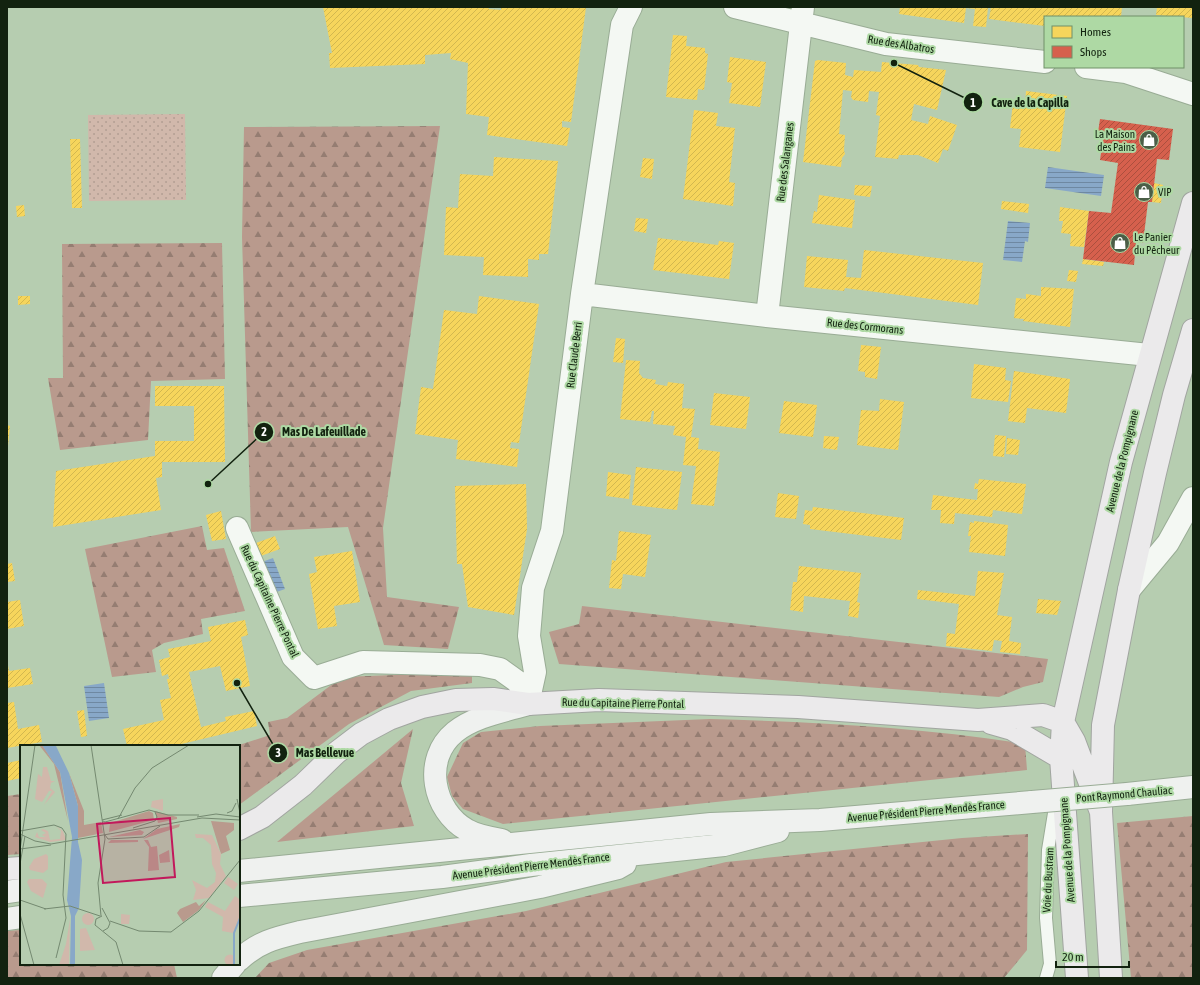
<svg xmlns="http://www.w3.org/2000/svg" width="1200" height="985" viewBox="0 0 1200 985" font-family="'Asap Condensed',sans-serif">
  <defs>
    <pattern id="grass-dots" width="8" height="8" patternUnits="userSpaceOnUse"><rect width="8" height="8" fill="#d1b8ab"/><path d="M2 2h.1M6 6h.1" fill="none" stroke="#b29e92" stroke-width="1.8" stroke-linecap="round"/></pattern>
    <pattern id="forest-firs" width="22" height="20" patternUnits="userSpaceOnUse"><rect width="22" height="20" fill="#b99a8d"/><path d="M5 1l3.5 6h-7zM16 11l3.5 6h-7z" fill="#957d72"/></pattern>
    <pattern id="water-rules" width="6" height="5" patternUnits="userSpaceOnUse"><rect width="6" height="5" fill="#88a8c8"/><path d="M0 2.5h6" fill="none" stroke="#6e88a1"/></pattern>
    <pattern id="homes-hatch" width="6" height="6" patternUnits="userSpaceOnUse"><rect width="6" height="6" fill="#f6d55c"/><path d="M-1 1l2-2M0 6l6-6M5 7l2-2" fill="none" stroke="#d2b74f"/></pattern>
    <pattern id="shops-hatch" width="6" height="6" patternUnits="userSpaceOnUse"><rect width="6" height="6" fill="#d6604d"/><path d="M-1 1l2-2M0 6l6-6M5 7l2-2" fill="none" stroke="#ac4f3e"/></pattern>
  </defs>
  <rect width="100%" height="100%" fill="#b6cdb0"/>
  <!-- grass -->
  <path fill="url(#grass-dots)" d="M185,114L186,200L89,201L88,115Z"/>
  <!-- forest -->
  <path fill="url(#forest-firs)" d="M440,126L383,528L387,597L459,607L448,649L384,645L348,527L251,532L242,237L244,127Z
    M222,243L225,379L151,381L148,440L60,450L48,378H63L62,244Z
    M202,526L207,550L224,548L245,611L201,619L203,634L164,643L152,650L156,672L112,677L85,549Z
    M582,606L1048,659L1043,682L1023,687L999,697L559,664L549,632L579,624Z
    M472,672V683L411,691L349,724L239,805V746H236L270,735L268,722L287,718L342,677Z
    M710,719C816,722 921,727 1025,744L1027,770L503,824L463,809L452,796L447,777L463,743L481,732L540,726Z
    M413,729L401,783L414,826L277,842Z
    M21,794V854L7,855V796Z
    M1193,816V978H1131L1117,823Z
    M1028,834L1027,950L1004,978H255L269,963L307,950L526,911L726,862L962,838Z
    M21,930V964H174L177,978H7V931Z"/>
  <!-- water -->
  <path fill="url(#water-rules)" d="M1048,167L1104,175L1101,196L1045,188Z
    M1008,221L1030,223L1028,242L1025,241L1022,262L1003,260Z
    M273,558L285,589L271,594L259,563Z
    M104,683L109,718L89,721L84,686Z"/>
  <!-- homes -->
  <path fill="url(#homes-hatch)" d="M323,7H488L489,9L501,10V7H586L571,122L562,121V127L570,128L567,146L487,135L489,117L466,114L468,63L450,59L451,53L425,55V64L330,68L329,53H332Z
    M900,7H988L986,27L973,26L975,9L966,8L964,23L899,14Z
    M991,7H1122L1121,17H1045V26L989,19Z
    M1157,7H1193V18L1156,15Z
    M673,35L687,36L686,46L705,48V53L708,54L704,90L698,89L697,100L666,97Z
    M730,57L766,62L760,107L729,103L732,83L727,82Z
    M818,60L846,63L845,75L853,77L854,70L881,72L882,62L918,65L919,67L946,70L937,110L914,104L911,120L928,124L930,116L957,125L948,151L943,149L938,163L918,155H899L898,159L875,157L880,116L876,115L879,92L869,91L868,102L853,100L851,97L852,91L843,90L839,134L845,135L844,150L845,154L842,158L841,167L803,162L815,61Z
    M1026,91L1067,96L1060,152L1019,147L1021,129L1010,128L1013,103L1025,105Z
    M694,110L718,113L716,126L735,128L729,182L735,183L733,206L683,199Z
    M70,139H80L82,208H72Z
    M494,157L558,161L548,254H539V260L528,259V277L483,275L484,257L444,255L446,207L458,208L460,174L493,176Z
    M643,158L654,159L652,179L640,177Z
    M1154,183L1163,185L1161,203L1152,202Z
    M855,185L872,186L870,197L854,195Z
    M819,195L855,200L852,228L812,223L814,211L817,212Z
    M1002,201L1029,204L1028,213L1001,209Z
    M24,205L25,216L17,217L16,206Z
    M1060,207L1089,211L1084,247L1070,246L1071,234L1061,233L1063,221H1059Z
    M636,218L648,219L646,233L634,231Z
    M658,238L718,245L719,241L734,243L729,279L653,270Z
    M864,250L983,263L978,305L845,288L844,291L804,287L807,256L848,260L846,277L861,278Z
    M1083,259L1104,262L1103,266L1082,264Z
    M1069,270L1078,271L1076,282L1067,281Z
    M1041,287L1074,289L1070,327L1023,321L1024,319L1014,318L1016,298L1026,299V294L1041,296Z
    M18,296H30V304L18,305Z
    M479,296L539,304L519,443L511,442L510,448L519,449L517,467L456,459L458,440L415,434L421,387L433,389L444,310L477,314Z
    M616,338L625,339L623,363L613,362Z
    M861,345L881,347L877,379L865,377V372L858,371Z
    M626,360L640,361L639,373L643,378L656,380L655,384L667,386L668,382L684,384L682,408L695,409L691,437L699,438L698,449L720,452L714,506L691,504L696,466L683,465L686,437L673,435L675,426L653,424L654,411H652L650,422L620,419Z
    M974,364L1006,368L1005,380L1011,381L1008,402L971,398Z
    M1014,371L1070,379L1066,413L1027,408L1025,423L1008,421Z
    M155,386H224L225,462H162V477L156,478L161,510L53,527L56,471L155,456V441H194V406H155Z
    M714,393L750,397L746,429L710,425Z
    M880,399L904,402L898,450L857,445L861,410L879,411Z
    M784,401L817,405L813,437L779,433Z
    M7,425L10,426L8,446H7Z
    M995,435L1006,436L1004,457L993,456Z
    M824,436L839,437L837,450L823,448Z
    M1007,438L1020,440L1018,455L1006,454Z
    M636,467L682,472L677,510L632,505Z
    M608,472L631,475L629,499L606,496Z
    M979,479L1026,484L1022,514L993,510L992,517L955,513L954,524L940,523L941,510H931L933,495L977,500L978,489H974L975,483L978,484Z
    M526,484L527,529L514,615L468,607L462,564H457L455,486Z
    M778,493L799,496L796,519L775,517Z
    M813,507L904,518L901,540L810,529V525L803,524L805,510L812,511Z
    M221,511L226,539L212,541L206,515Z
    M974,521L1008,525L1005,556L969,552L971,536H968L970,522L974,523Z
    M619,531L651,535L645,577L623,574L621,589L609,588L612,560L616,561Z
    M275,536L280,549L258,557L253,544Z
    M352,551L360,602L334,606L337,626L318,629L309,574L317,572L314,557Z
    M12,563L15,581L7,582V564Z
    M799,566L861,573L857,602L860,603L858,618L848,616L850,601L804,596L803,612L790,610L793,582H797Z
    M978,571L1004,573L997,615L1012,617L1009,641L1021,643L1020,654L1000,652L1002,641L994,640L992,651L946,646L947,633L955,634L959,604L917,599L918,590L975,596Z
    M1038,599L1061,601L1057,615L1036,613Z
    M20,600L24,626L7,629V602Z
    M245,620L248,635L241,637L250,686L226,691L220,666L189,672L201,727L226,721L225,717L254,711L257,726L173,746H127L123,729L164,720L160,700L171,698L167,679H169L168,674L162,676L159,660L170,657L168,649L211,641L208,627Z
    M7,660L9,671L30,668L33,684L7,688Z
    M14,702L18,729L39,725L42,742L7,748V703Z
    M84,710L87,736L81,737L77,711Z
    M21,760V778L7,781V763Z"/>
  <!-- shops -->
  <path fill="url(#shops-hatch)" d="M1100,119L1173,129L1169,160L1157,159L1152,202H1148L1143,243L1136,242L1134,265L1083,259L1089,211L1111,213L1118,163L1100,160L1103,139H1097Z"/>
  <g fill="none" stroke-linecap="round" stroke-linejoin="round">
    <!-- lane casing -->
    <g stroke="#99ac95" stroke-width="14">
      <path id="lane" d="M1046,978L1050,964L1046,918L1048,850L1056,801"/>
    </g>
    <!-- street casing -->
    <g stroke="#99ac95" stroke-width="24">
      <path id="street" d="M735,7L886,44L1045,62
        M1086,67L1126,72L1193,94
        M582,294L767,316L1149,355
        M767,316L803,7
        M237,528L293,657L314,678L363,662L480,665L500,669L518,682L528,704
        M1129,590L1168,543L1193,498
        M528,704L535,672L529,636L533,588L552,531L582,294L622,25L631,7"/>
    </g>
    <!-- secondary casing -->
    <g stroke="#99ac95" stroke-width="24">
      <path id="secondary" d="M1127,794L1193,787
        M502,840C490,838 477,836 467,830C433,811 422,759 455,732C475,716 505,711 528,704
        M239,871L711,824L820,820L1032,802
        M7,892L21,890
        M239,896L442,877L531,865L724,845L778,831
        M7,919L21,917
        M239,960C258,942 275,938 300,932L540,887L618,868L625,864
        M223,978L235,964"/>
    </g>
    <!-- primary casing -->
    <g stroke="#a1a5a0" stroke-width="24">
      <path id="primary" d="M991,723L1012,729L1061,758
        M239,829L262,817L303,785L336,753L361,734L389,719L422,707L456,700L493,699L528,704L599,700L798,707L978,720L1043,715L1063,722L1074,741L1101,812
        M7,869L21,868
        M1077,978L1061,758L1063,722L1121,462L1193,203
        M1111,978L1101,812L1103,725L1129,590L1155,473L1174,395L1193,330"/>
    </g>
    <!-- lane -->
    <use href="#lane" stroke="#f4f8f3" stroke-width="12"/>
    <!-- street -->
    <use href="#street" stroke="#f4f8f3" stroke-width="22"/>
    <!-- secondary -->
    <use href="#secondary" stroke="#eff1ef" stroke-width="22"/>
    <!-- primary -->
    <use href="#primary" stroke="#ebeaeb" stroke-width="22"/>
    <!-- secondary-bridge casing -->
    <g stroke="#99ac95" stroke-width="24" stroke-linecap="butt">
      <path id="secondary-bridge" d="M1032,802L1127,794"/>
    </g>
    <!-- secondary-bridge -->
    <use href="#secondary-bridge" stroke="#eff1ef" stroke-width="22"/>
  </g>
  <!-- icons -->
  <defs>
    <g id="shop-disc" transform="scale(1)"><circle r="9.5" fill="#4b5e47" stroke="#aed9a4"/><path d="M-5-2.5h2.3a2.7 3.5 0 0 1 5.4 0H5L5.5 6h-11ZM-1.5-2.5h3a1.5 2.3 0 0 0-3 0Z" fill="#fff"/></g>
  </defs>
  <g fill-rule="evenodd">
    <use href="#shop-disc" x="1149" y="140"/>
    <use href="#shop-disc" x="1144" y="192"/>
    <use href="#shop-disc" x="1120" y="243"/>
  </g>
  <g text-anchor="middle" dominant-baseline="central" stroke-width="4" stroke-linejoin="round" paint-order="stroke">
    <!-- street labels -->
    <g font-size="11" fill="#12220f" stroke="#aed9a4">
      <text transform="translate(901 44) rotate(9)">Rue des Albatros</text>
      <text transform="translate(785 162) rotate(-83)">Rue des Salanganes</text>
      <text transform="translate(865 326) rotate(6)">Rue des Cormorans</text>
      <text transform="translate(574 355) rotate(-83)">Rue Claude Berri</text>
      <text transform="translate(1122 461) rotate(-76)">Avenue de la Pompignane</text>
      <text transform="translate(270 601) rotate(65)">Rue du Capitaine Pierre Pontal</text>
      <text transform="translate(623 703) rotate(1)">Rue du Capitaine Pierre Pontal</text>
      <text transform="translate(1124 794) rotate(-5)">Pont Raymond Chauliac</text>
      <text transform="translate(926 811) rotate(-5)">Avenue Président Pierre Mendès France</text>
      <text transform="translate(1067 850) rotate(-94)">Avenue de la Pompignane</text>
      <text transform="translate(531 866) rotate(-7)">Avenue Président Pierre Mendès France</text>
      <text transform="translate(1048 880) rotate(-87)">Voie du Bustram</text>
    </g>
    <!-- poi labels -->
    <g font-size="11" fill="#12220f" stroke="#aed9a4" text-anchor="start">
      <text x="1135" y="134" text-anchor="end">La Maison<tspan x="1135" dy="13">des Pains</tspan></text>
      <text x="1158" y="192">VIP</text>
      <text x="1134" y="237">Le Panier<tspan x="1134" dy="13">du Pêcheur</tspan></text>
    </g>
  </g>
  <!-- overview -->
  <g transform="translate(20 745)">
    <rect width="220" height="220" fill="#b6cdb0"/>
    <path d="M36,81L43,86L46,95L30,97L15,92L17,87L19,92H26L22,90L26,88L21,85L23,84L28,86L30,95L40,94L41,86ZM26,109L28,111V124L23,128L10,125L9,122L14,114ZM9,134H22L27,139L23,153L11,146L7,137ZM62 174a6 6 0 1 1 12 0a6 6 0 1 1-12 0ZM101,169L110,170L109,179H101ZM50,174L49,219L39,220L46,199Z" fill="#d1b8ab"/>
    <path d="M19,0L23,1L40,27L48,76L34,19ZM49,28L64,66V80L81,77L83,88L58,93V61ZM129,66L133,68L134,75L89,87L90,78ZM135,66L157,72V74L138,78ZM191,76L214,78V85L206,91L210,105L201,109ZM160,79L159,82L123,94L137,84ZM120,85L124,87L122,90L89,92ZM91,95H118V97L88,98ZM124,95H128L131,102L137,101L139,125L128,126L129,102ZM149,105L150,117L140,118L139,110ZM186,155L179,165L163,177L157,168L160,164L176,157L179,161Z" fill="#b99a8d"/>
    <path d="M23,22H27L31,36H35L31,38L30,43L35,47L24,60L32,46H29L22,57L15,54L18,29L22,32ZM143,54V66L131,62L132,56ZM175,89L192,90L201,109L200,119L206,131L189,153L173,155L176,145L172,135L187,143L195,137L196,128L192,119L191,100L183,93H176ZM208,132L218,139L214,145L204,138ZM215,151L219,154L220,171L213,188L202,186L203,172L185,162L188,157L205,166ZM66,183L75,205L60,206V184ZM204.5 215a5.5 5.5 0 1 1 11 0a5.5 5.5 0 1 1-11 0Z" fill="#d1b8ab"/>
    <path d="M22,0L36,1L49,28L58,61V97L62,115L59,163L55,171V220H50L51,171L47,155L52,92L40,27Z" fill="#88a8c8"/>
    <path fill="none" stroke="#88a8c8" stroke-width="2" d="M214,220V188L220,173"/>
    <path fill="none" stroke="#748970" stroke-width="1" d="M71,0L85,94L78,138L81,171M217,54L220,68M207,68L212,66L216,58M177,72L196,69L220,72M98,74L115,43L132,23L169,0M82,75L102,70M83,76L85,77L129,65L148,70H179M113,83L135,76L137,72L135,67M0,86L34,80L42,83L46,89L43,150L46,173L36,213M0,89L15,96L31,99L182,73L220,75M85,90L88,94L124,92L140,81M0,104L31,100M0,105L15,0M0,119L5,91M0,155L26,164M82,163L90,178L88,183L83,186M24,164L50,161L80,171M0,169L14,220M82,171L76,174L75,180L96,197L103,220M90,176L119,186L151,187L179,166L220,115"/>
    <path fill="#c2185b" fill-opacity="0.15" stroke="#c2185b" stroke-width="2" d="M150,73L155,132L83,138L77,79Z"/>
    <rect width="220" height="220" fill="none" stroke="#12220f" stroke-width="2"/>
  </g>
  <!-- callouts -->
  <path fill="none" stroke="#12220f" stroke-width="1.5" d="M894 63L973 102M208 484L264 432M237 683L278 753"/>
  <g fill="#12220f" stroke="#aed9a4" stroke-width="1.5">
    <circle cx="894" cy="63" r="4"/>
    <circle cx="208" cy="484" r="4"/>
    <circle cx="237" cy="683" r="4"/>
    <circle cx="973" cy="102" r="10"/>
    <circle cx="264" cy="432" r="10"/>
    <circle cx="278" cy="753" r="10"/>
  </g>
  <g font-size="12" text-anchor="middle" font-weight="bold" fill="#fff">
    <text x="973" y="107">1</text>
    <text x="264" y="436">2</text>
    <text x="278" y="757">3</text>
  </g>
  <g font-size="12" text-anchor="middle" font-weight="bold" fill="#12220f" stroke="#aed9a4" stroke-width="4" stroke-linejoin="round" paint-order="stroke">
    <text x="1030" y="107">Cave de la Capilla</text>
    <text x="324" y="436">Mas De Lafeuillade</text>
    <text x="325" y="757">Mas Bellevue</text>
  </g>
  <!-- border -->
  <rect width="1200" height="985" fill="none" stroke="#12220f" stroke-width="16"/>
  <!-- legend -->
  <rect x="1044" y="16" width="140" height="52" fill="#aed9a4" stroke="#709068"/>
  <rect x="1052" y="26" width="20" height="12" fill="#f6d55c" stroke="#709068"/>
  <text x="1080" y="36" font-size="12" fill="#12220f">Homes</text>
  <rect x="1052" y="46" width="20" height="12" fill="#d6604d" stroke="#709068"/>
  <text x="1080" y="56" font-size="12" fill="#12220f">Shops</text>
  <!-- scale -->
  <path d="M1056 961v6h73v-6" fill="none" stroke="#12220f" stroke-width="2"/>
  <text x="1062" y="961" font-size="12" fill="#12220f" stroke="#aed9a4" stroke-width="3" paint-order="stroke">20 m</text>
</svg>
